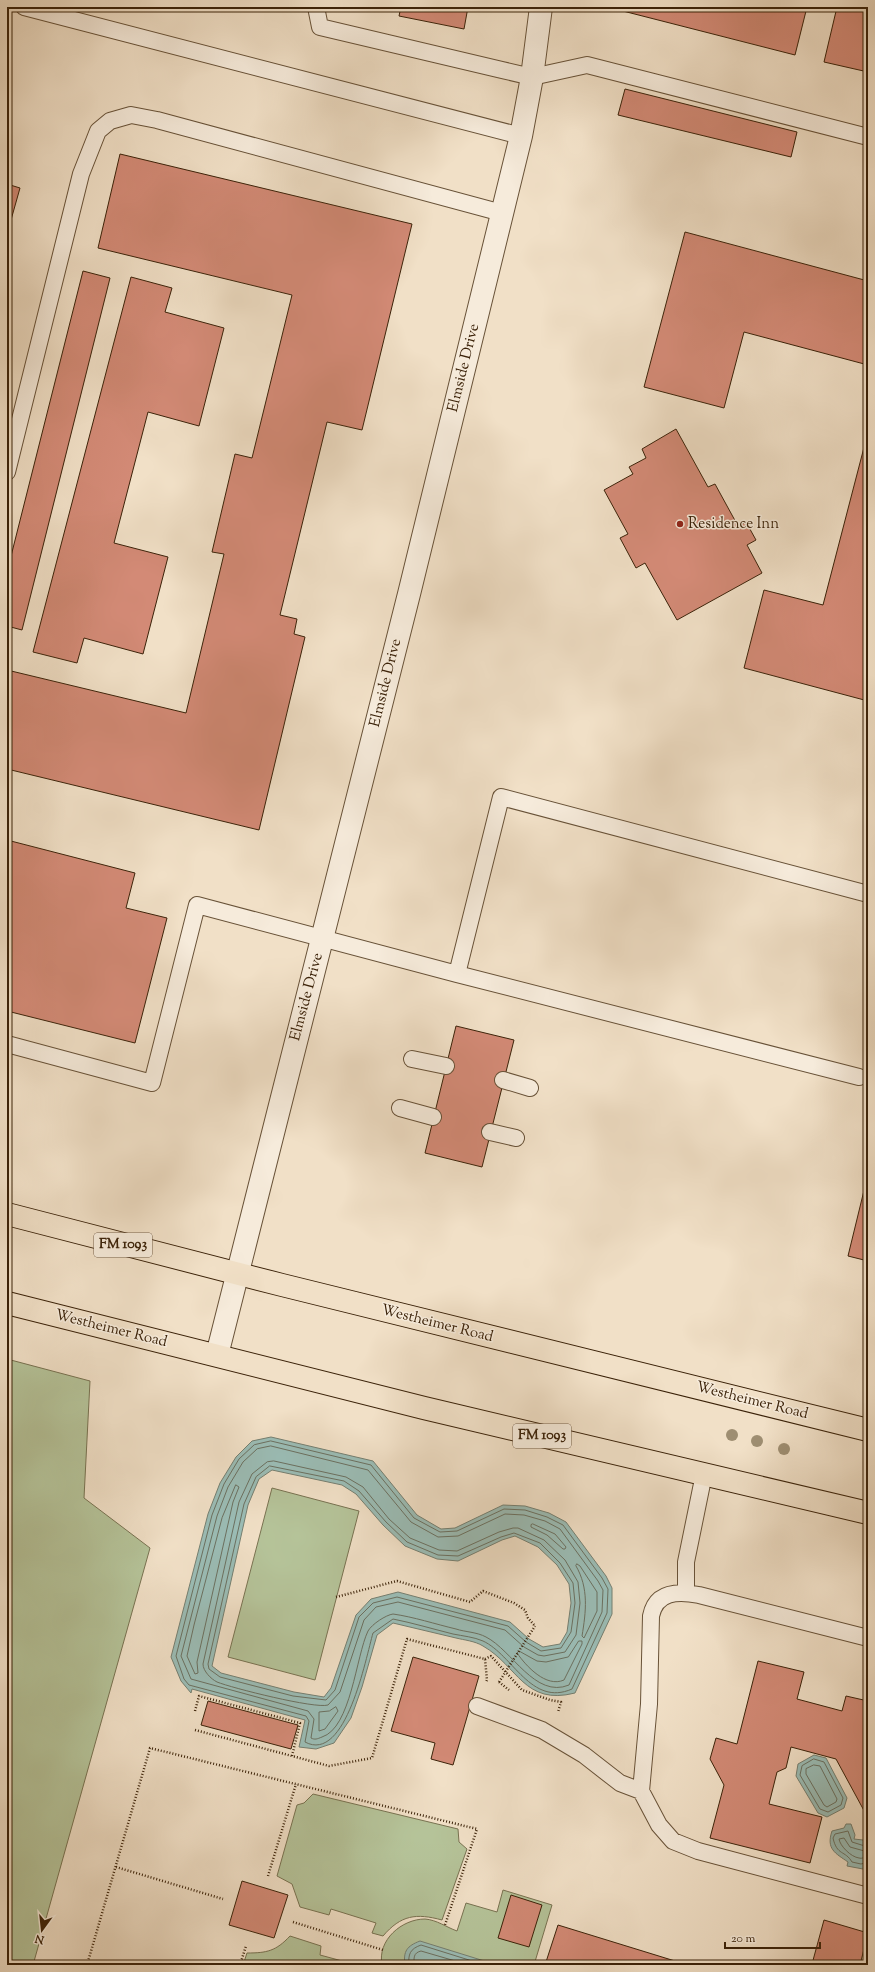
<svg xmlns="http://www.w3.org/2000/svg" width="875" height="1972" viewBox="0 0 875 1972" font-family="'Sorts Mill Goudy',serif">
  <rect width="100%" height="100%" fill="#f1e0c7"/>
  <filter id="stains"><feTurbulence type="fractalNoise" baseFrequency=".005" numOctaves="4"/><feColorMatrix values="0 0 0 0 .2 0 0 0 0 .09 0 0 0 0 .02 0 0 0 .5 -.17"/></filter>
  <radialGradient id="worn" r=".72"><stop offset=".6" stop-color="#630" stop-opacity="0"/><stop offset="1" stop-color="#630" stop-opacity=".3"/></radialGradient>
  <!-- green -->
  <path fill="#b5c399" stroke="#787251" d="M7,1359L90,1381L84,1498L150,1548L33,1965H7Z
    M272,1488L359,1511L315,1680L228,1657Z
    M313,1794L458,1829L459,1842L467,1849L442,1920C416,1913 401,1915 383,1936L372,1933L376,1923L331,1909L329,1915L300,1907L292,1884L277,1876L297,1805L304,1803Z
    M503,1890L552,1905L534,1965H382C377,1940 402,1919 425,1919C437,1920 446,1927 457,1931L466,1903L497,1912Z
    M290,1936L321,1946L320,1955L357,1965H243L247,1953C267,1953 276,1951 290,1936Z"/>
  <!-- water -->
  <path fill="#9bbdb6" stroke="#757f71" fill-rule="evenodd" d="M271,1437L373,1461L417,1515L441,1529L455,1528L503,1505L525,1506L549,1513L566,1522L606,1576L612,1588V1614L575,1693C524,1706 518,1666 483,1646C475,1641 464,1640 456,1638C435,1633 414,1628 393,1623L377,1635L362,1687L351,1718L334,1743L316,1749L299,1747L305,1720L192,1689L191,1693L181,1681L171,1657L208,1514L220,1483L236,1457L252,1441ZM272,1470L342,1485L356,1494L383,1525L405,1546L437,1559L458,1561L502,1540L515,1536L538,1547L557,1565L569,1584L571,1603L567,1632L560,1644L543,1647L529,1639L510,1622L398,1592L371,1599L356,1615L331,1688L324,1697L294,1692L221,1673L212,1666L248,1505L259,1479Z
    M814,1755L826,1758L847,1798L844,1808L827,1817L818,1813L796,1776L798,1764Z
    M846,1824H851L855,1835L854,1839L863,1840L868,1845V1865L863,1869L847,1866L848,1862C835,1853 826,1849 832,1831L844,1828Z
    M420,1941L494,1964V1965H405C403,1951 407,1946 420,1941Z"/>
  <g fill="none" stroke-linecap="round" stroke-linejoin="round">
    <!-- shore -->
    <path stroke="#6b7060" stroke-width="1" d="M271,1441L371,1465L414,1518L440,1532L457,1531L504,1509L525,1510L547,1517L563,1525L602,1578L608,1589L607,1613L572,1689C531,1707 513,1655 483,1641C474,1637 463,1636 453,1634C433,1629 413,1623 393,1619L373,1633C366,1657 346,1764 305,1742L309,1721L306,1716L189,1685L184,1679L176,1656L212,1515L224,1484L239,1459L254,1445Z
      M271,1446L368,1470L411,1522L438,1537L458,1536L505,1514L524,1515L545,1521L560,1529L598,1581L603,1590L602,1612L569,1685C535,1699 512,1650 486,1637C477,1632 465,1632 456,1629C435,1624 414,1617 393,1614C386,1615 372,1624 368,1631C356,1656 351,1728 322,1737C317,1739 315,1740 311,1738L314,1719L308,1711L191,1679L181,1656L217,1516L228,1487L243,1462L257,1449Z
      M274,1461L346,1477L363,1487L389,1519L410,1538L439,1550L457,1551L499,1532L513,1528H518L544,1540L565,1560L578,1582L580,1603L576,1635L565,1652L544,1656L538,1655L524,1647L505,1630L398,1602L376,1607L364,1620L340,1692L328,1705C315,1709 232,1688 217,1682C211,1679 203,1671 203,1664L239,1502L252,1474L267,1462Z
      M270,1466L344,1481L359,1491L386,1522L407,1542L438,1555L458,1556L501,1537L514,1533L540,1543L560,1563L573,1583L575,1603L571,1632L561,1648L541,1651L526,1642L508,1626L397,1597L373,1603L359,1617L335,1690L326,1700L293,1696L220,1677L209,1669L208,1664L244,1504L256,1477Z
      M236,1485L239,1487L233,1502L197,1662L198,1673L195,1674L187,1656L194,1625L222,1518Z
      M533,1524L555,1534L566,1547L565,1549H563L547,1535L531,1527V1525Z
      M577,1564L580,1566L597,1592V1611L584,1638L582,1636C586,1612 589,1588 576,1566Z
      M579,1641H582V1644L564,1680C546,1688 526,1666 517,1653L519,1651L537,1661L546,1662L568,1657Z
      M336,1707L338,1711L325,1729L319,1731V1712L329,1711Z
      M814,1759L824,1762L843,1798L841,1805L828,1812L820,1809L800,1775L802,1766Z
      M814,1765L820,1766L837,1799L836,1802L827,1807L824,1805L806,1774V1769Z
      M868,1847L852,1842L848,1831L835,1834L833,1838C837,1856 845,1850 852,1862L861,1864L868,1862
      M868,1852L850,1847L844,1838L839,1839C840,1846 851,1857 859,1858C862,1859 864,1857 868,1857
      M409,1965C408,1954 410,1949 421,1945L485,1965
      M414,1965C414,1958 413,1953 421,1951L469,1965"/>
  </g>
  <!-- building -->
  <path fill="#d38a76" stroke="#3b2209" d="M401,7H468L464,29L399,16Z
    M620,7H807L795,55L619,10Z
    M837,7H849L868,12V72L824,62Z
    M625,89L797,132L791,157L618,115Z
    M120,154L412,224L362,430L327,422L280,615L297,619L294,634L305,637L259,830L7,769V670L186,713L224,554L212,552L235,454L252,458L292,295L98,248Z
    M7,184L20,188L9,227L7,226Z
    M685,232L868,281V365L744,332L724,408L644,387Z
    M83,271L110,278L22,630L7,626V572Z
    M131,277L172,288L165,312L224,328L199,426L148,412L114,543L168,557L143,654L84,638L77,663L33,652Z
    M676,429L708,487L715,484L738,526L746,522L756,540L747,545L762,573L677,620L645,563L636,568L620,538L628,534L604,490L633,474L629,467L646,458L642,449Z
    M868,432V701L744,668L764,590L823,605Z
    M7,840L135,873L126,908L167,918L135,1043L7,1011Z
    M456,1026L514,1040L482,1167L425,1153Z
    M868,1174V1261L848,1256Z
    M413,1657L479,1676L453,1765L431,1759L435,1743L391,1731Z
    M758,1661L804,1672L797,1699L842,1711L846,1696L868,1701V1818L836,1759L791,1747L786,1768L777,1772L769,1804L822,1817L810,1863L710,1838L724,1785L710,1759L716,1738L737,1744Z
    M208,1701L298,1725L291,1749L201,1725Z
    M242,1881L288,1895L274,1938L229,1925Z
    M511,1895L542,1905L529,1947L498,1938Z
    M824,1920L868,1933L860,1965L812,1964Z
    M558,1925L688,1965H545Z"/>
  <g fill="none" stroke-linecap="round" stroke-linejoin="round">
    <!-- service casing -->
    <g stroke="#685238" stroke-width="18">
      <path id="service" d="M24,7L521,136
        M316,7L320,27L502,70L532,77L587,65L868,137
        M7,472L81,174L98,131L110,121L131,115L157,120L502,213
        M457,974L501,797L868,894
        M7,1044L152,1083L197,905L457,974L859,1077
        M412,1059L446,1066
        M503,1080L530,1088
        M400,1108L433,1117
        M490,1132L516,1138
        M686,1592V1562L704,1474
        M868,1638L699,1595C678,1591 656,1591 651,1616L649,1704L641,1791L659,1825L673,1841L698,1851L868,1896
        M477,1706L542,1730L584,1755L620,1783L641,1791"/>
    </g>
    <!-- tertiary casing -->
    <g stroke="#685238" stroke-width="24">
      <path id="tertiary" d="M217,1355L409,594L521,136L532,77L541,7"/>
    </g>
    <!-- primary casing -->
    <g stroke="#3b2209" stroke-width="24">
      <path id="primary" d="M7,1214L282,1285L868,1430
        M7,1303L424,1408L868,1513"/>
    </g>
    <!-- path -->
    <path stroke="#3b2209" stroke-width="2.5" stroke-dasharray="1 2" stroke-linecap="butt" d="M336,1597L397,1581L470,1602L483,1591L514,1603L525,1610L528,1618L535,1626
      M485,1659L491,1656L522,1690L550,1700L561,1702L558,1712
      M499,1682L509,1690
      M195,1711L199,1696L300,1723L292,1756L329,1766L372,1758L407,1639L485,1659L487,1680L486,1683
      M195,1730L292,1756
      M116,1867L223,1899
      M268,1876L296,1784
      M293,1922L383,1950
      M87,1965L150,1748L477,1829L445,1925
      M240,1965L246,1946"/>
    <!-- service -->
    <use href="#service" stroke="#f6ebdb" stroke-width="16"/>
    <!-- tertiary -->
    <use href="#tertiary" stroke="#f6ebdb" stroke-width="22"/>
    <!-- primary -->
    <use href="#primary" stroke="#f1e0c7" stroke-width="22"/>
    <!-- path-bridge -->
    <path stroke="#3b2209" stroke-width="2.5" stroke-dasharray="1 2" stroke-linecap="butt" d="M499,1682L535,1626"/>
  </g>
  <!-- trees -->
  <g fill="#9e8e72">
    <circle cx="732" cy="1435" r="6"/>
    <circle cx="757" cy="1441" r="6"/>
    <circle cx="784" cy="1449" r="6"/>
  </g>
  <!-- markers -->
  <circle fill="#8f2418" stroke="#f6ebdb" stroke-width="1.5" cx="680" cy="524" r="4"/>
  <g text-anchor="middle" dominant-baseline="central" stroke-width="3" stroke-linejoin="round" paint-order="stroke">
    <!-- shield labels -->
    <g fill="#f6ebdb" stroke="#735e48" stroke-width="1">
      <rect x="94" y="1233" width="58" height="24" rx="3"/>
      <rect x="513" y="1424" width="58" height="24" rx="3"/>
    </g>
    <g font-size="14" font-weight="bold" fill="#3b2209">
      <text x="123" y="1245">FM 1093</text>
      <text x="542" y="1436">FM 1093</text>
    </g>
    <!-- street labels -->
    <g font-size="15" fill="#3b2209" stroke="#f6ebdb">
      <text transform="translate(464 368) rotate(-76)">Elmside Drive</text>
      <text transform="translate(386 683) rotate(-76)">Elmside Drive</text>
      <text transform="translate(307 997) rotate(-75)">Elmside Drive</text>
      <text transform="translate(437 1324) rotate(14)">Westheimer Road</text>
      <text transform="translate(111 1329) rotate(14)">Westheimer Road</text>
      <text transform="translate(752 1401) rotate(14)">Westheimer Road</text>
    </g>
    <!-- poi labels -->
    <g font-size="15" fill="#3b2209" stroke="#f6ebdb" text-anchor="start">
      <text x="688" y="524">Residence Inn</text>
    </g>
  </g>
  <!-- margin -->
  <rect width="875" height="1972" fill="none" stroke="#f1e0c7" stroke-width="24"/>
  <rect x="8" y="8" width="859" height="1956" fill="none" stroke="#3b2209" stroke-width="2"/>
  <rect x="12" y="12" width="851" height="1948" fill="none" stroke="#3b2209"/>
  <!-- north arrow -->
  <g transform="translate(42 1930) rotate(195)" stroke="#f6ebdb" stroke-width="3" paint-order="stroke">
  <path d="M0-3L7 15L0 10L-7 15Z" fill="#3b2209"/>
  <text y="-6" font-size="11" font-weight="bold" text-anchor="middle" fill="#3b2209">N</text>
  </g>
  <!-- scale -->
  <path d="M725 1942v6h95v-6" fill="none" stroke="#3b2209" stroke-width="2"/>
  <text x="731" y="1942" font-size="12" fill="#3b2209" stroke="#f6ebdb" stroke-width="3" paint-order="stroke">20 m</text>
  <rect width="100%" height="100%" filter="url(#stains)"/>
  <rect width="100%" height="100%" fill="url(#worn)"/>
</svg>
